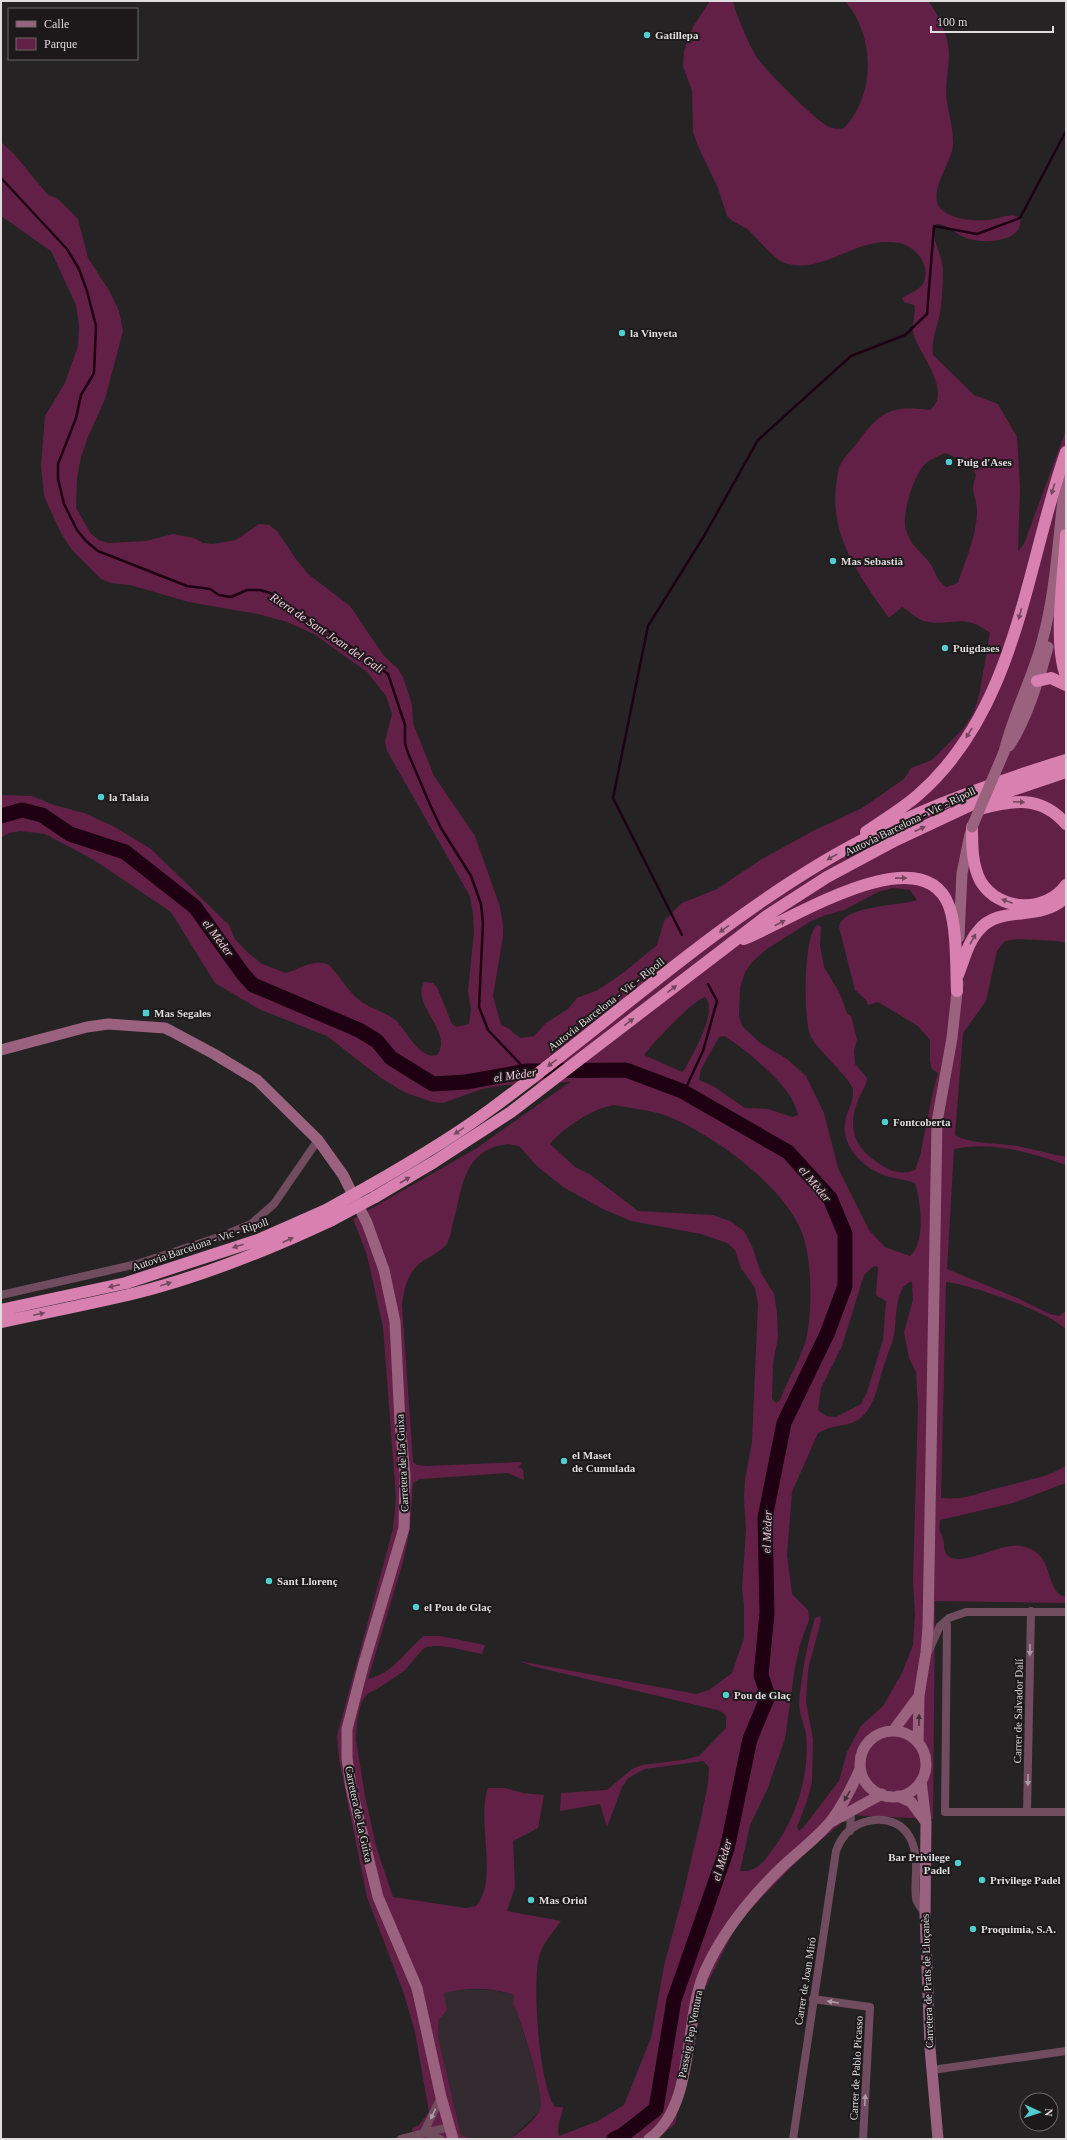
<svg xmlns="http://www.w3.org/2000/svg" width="1067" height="2140" viewBox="0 0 1067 2140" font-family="'Times New Roman',serif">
  <rect width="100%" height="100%" fill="#262324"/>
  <!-- built -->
  <path fill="#332b30" d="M457,1989L492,1990L514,1995L513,2005L517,2011L537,2078L541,2103L540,2111L510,2139H473L461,2135L438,2037V2021L447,2010L444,1993Z"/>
  <!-- green -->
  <path fill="#632047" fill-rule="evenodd" d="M710,1H733C735,13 751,49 758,59C768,73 815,120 829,127C833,129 839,129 844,128C876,95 875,35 845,1H928C938,13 949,38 949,54C949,67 946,80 946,93C947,110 954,128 953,145C952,162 925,196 942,210C953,220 975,221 989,220C999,219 1012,211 1021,219C1020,223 1020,228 1017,231C1007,243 980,243 966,238C955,234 947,223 936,224C930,239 942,254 943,269C943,283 942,299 940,313C937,328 931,340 933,355L974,395L998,404L1017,437L1020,487L1018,551L1024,544L1066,430V943L1058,941L1018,939L1005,941L997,951L986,1001L963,1033L955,1135C968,1144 1000,1143 1017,1146C1033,1149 1050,1154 1066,1157V1165C1030,1152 992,1141 954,1149L947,1269L1015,1297L1050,1314L1059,1316L1066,1311V1330C1053,1313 969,1284 946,1282L941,1498C967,1500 974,1494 998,1488C1022,1481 1044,1479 1066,1466V1483L1013,1503L940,1520C938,1534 942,1532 944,1543C944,1547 944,1552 947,1555C960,1569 1002,1542 1021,1546C1058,1553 1042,1591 1066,1597V1603L935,1601L933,1819L851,1815L806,1852L738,1922L704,1990L675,2124L656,2139H510C520,2132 533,2122 539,2112C547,2099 522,2028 517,2011L513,2005L514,1995C494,1987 465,1987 444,1993L447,2010L438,2021V2037L461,2135L473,2139H413L412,2128L419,2125L429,2112L415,2032L404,1994L367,1897L339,1759L337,1736L393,1529L396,1498L383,1327L367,1255L353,1219L477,1148L570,1082L505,1085L482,1089L443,1103L433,1102L406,1093L381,1078L327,1036L259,1009L215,983L171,912L94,860L45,834L20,831L9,833L1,838V795L32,796L54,805L84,813L113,826L151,849L229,925L235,939L247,952L262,964L286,973C299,969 314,958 329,965C340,976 347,990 359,1000C369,1008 383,1011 394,1019C404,1026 421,1064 438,1054C452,1030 411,1005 424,982L433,983L437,987L452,1024L456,1027L469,1024L471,1009L468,991L474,932L473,914L470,896L387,751L385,742L392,714L386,696L367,672L314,634L287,622L258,614L189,602L130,585L111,583L101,579L72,550L61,533L48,505L44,495L41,466L45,416L65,383L78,346L79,326L76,305L51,251L1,216V142L14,154L48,195L57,198L78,219L88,258L110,292L119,311L123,331L105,399L88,437L81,457L77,478L76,508L91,534L99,540L108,543L146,541L173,534L194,538L203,543L213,544L236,540L259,524L269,525L277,531L296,559L308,574L350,606L384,656L398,669L403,677L412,705L413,723L434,776L475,836L500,907L503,926V936L493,996L501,1025L508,1028L520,1038L534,1036L546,1023L568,1009L577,998L598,990L623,973L657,945L664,921L682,903L717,889L762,859L811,832L862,808L904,779L911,768L932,760L963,729L973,714L979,696L990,633C962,611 952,628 924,621C917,619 909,611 902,607L889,618C861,578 830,538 836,486C837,481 837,474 839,468C842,459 854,448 860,439C883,409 893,406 930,410C954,391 917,352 913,332C911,323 917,313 914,305L904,302L902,298C909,294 923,289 925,279C929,262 914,246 899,243C857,235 827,273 788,264C774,261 758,238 747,229C740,224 732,222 727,216L718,188L698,146L693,132L692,91L683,66L684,51L693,27ZM945,453C957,458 970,462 976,475C969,496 977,494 977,511C977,535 965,561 958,583L946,587C935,578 937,575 931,565C922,551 912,549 906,530C901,515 914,474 926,463C931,459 938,456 945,453ZM893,888L910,890L917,900C901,906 843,905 839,927L855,990L866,1000L868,1005L878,1002L918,1026L930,1040V1061L932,1069L938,1073L932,1096L920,1156L915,1170C902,1175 892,1172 881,1165C856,1149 847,1131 857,1103C860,1093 866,1088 867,1078L855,1064L854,1050L857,1039L851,1016L847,1013L840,994L824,967L820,946L821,927L818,925C803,930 803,1023 811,1037C820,1053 845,1072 853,1089C854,1103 846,1112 845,1124C842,1148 865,1169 886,1176C896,1179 905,1179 915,1183C921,1202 926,1242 910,1256L885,1247L869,1230L838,1168L824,1113L806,1076L787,1059L760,1043L742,1026L739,1016L740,988L745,972L753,961L767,949L811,921L826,915L844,910L878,892ZM705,997C719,1011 692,1055 685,1069L682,1072L644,1055C653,1043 692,1001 705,997ZM725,1036C749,1053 793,1086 798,1115L792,1117L768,1109L745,1108L713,1086L699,1080L701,1069L719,1037ZM614,1105C629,1108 657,1111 670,1117C716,1137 779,1183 800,1228C812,1253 812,1302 808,1330C804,1355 789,1376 780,1400L776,1403L772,1399L773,1363L778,1337L777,1313L774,1294L761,1273L752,1246L744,1231L730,1221L713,1215L638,1211L591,1175L575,1167L550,1144C563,1128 593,1108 614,1105ZM508,1144L519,1146L537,1166L563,1187L603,1209L631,1221L701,1234L727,1243L735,1250L741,1268L755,1288L758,1304L752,1442L745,1480L744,1499L746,1529L742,1589L744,1605V1638L732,1673L709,1690L696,1694L519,1661L532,1666L717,1710L724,1713L726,1717V1728L699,1756L683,1760L642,1765L632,1769L607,1790L561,1793L560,1811L600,1804L607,1827L622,1787L628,1778L645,1769L696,1762L703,1761L709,1767L708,1784L701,1818L683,1895L664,1966L651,2038L624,2105L598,2121L559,2136C556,2127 562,2116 563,2107H555C539,2086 532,1984 539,1957C542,1944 553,1932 561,1921L507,1911L515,1887L513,1841L538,1828L544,1795L523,1793L504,1788H488C476,1819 499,1881 476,1906L466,1908L393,1897L376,1846L365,1796L356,1740L357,1721L361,1703L367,1694L382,1686L405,1670L423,1649C434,1641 469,1652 482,1654L485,1645L440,1636H424C406,1650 393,1674 368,1679L403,1562L410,1528L413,1483L420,1479L508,1473L524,1480L523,1470L519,1467L522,1462L427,1466L417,1465L413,1462L402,1305C404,1291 406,1277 417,1266C425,1258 438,1254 446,1245C449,1241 451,1232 452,1227C463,1191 460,1150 508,1144ZM874,1266L878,1267L876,1295L886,1301L883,1340L867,1392L861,1404L836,1417L826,1416L818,1410L821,1388L842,1346L864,1275ZM910,1282H912L913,1300L904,1332L909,1358L916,1372L918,1406L913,1580L915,1615L913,1645L902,1673L883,1706L861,1726L847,1752L839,1781L803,1828L799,1831L797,1827L807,1801L812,1782L813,1739L806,1702L807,1683L809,1665L821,1621L820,1616L815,1618C808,1641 804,1662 801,1686C799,1697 798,1709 802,1719C803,1724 805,1729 806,1734C810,1773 797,1817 773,1849C763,1862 758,1872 740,1871L750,1825L767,1790L785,1739L795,1667L801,1641L809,1620L808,1610L792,1594L787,1555L792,1492L818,1433C830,1425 844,1427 856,1421C875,1411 878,1382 884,1365C887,1355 892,1345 894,1335C897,1322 894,1288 910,1282Z"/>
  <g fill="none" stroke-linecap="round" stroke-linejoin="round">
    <!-- stream -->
    <path stroke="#1f0012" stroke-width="2.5" d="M1,178L67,249L79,269L87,291L96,326L94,373L81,395L76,418L58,464V479L64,504L77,530L86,541L98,551L187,586L210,589L219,595L231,597L247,590H260L270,593L336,636L388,674L405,725V743L408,753L431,807L441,828L471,876L481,904L483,923L479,1007L488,1030L527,1071
      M682,935L613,798L648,626L704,536L758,440L851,356L905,335L927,314L934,226L977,234L1020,218L1066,131
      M684,1092L703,1051L717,1001L708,984"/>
    <!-- river -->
    <path stroke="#1f0012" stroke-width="15" d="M1,816L22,810L42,815L70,834L125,852L195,907L243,974L253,985L359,1030L377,1041L391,1058L433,1084L466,1082L527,1071L626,1070L682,1091L788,1152L830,1198L845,1234V1286L827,1334L784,1423L765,1518L767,1613L761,1675L768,1696L750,1739L727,1849L674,2000L656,2109L623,2135L614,2139"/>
    <!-- street -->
    <path stroke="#704c5e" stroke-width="8" d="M1,1295L137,1264L222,1236L251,1224L274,1204L318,1140
      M947,1625L945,1812H1066
      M929,1650L940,1626L949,1618L966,1612H1066
      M1027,1812L1031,1611
      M843,1818L851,1815L850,1831
      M813,1999L870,2007L863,2139
      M932,2070L1066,2051
      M424,2132L441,2097
      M424,2132L440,2139
      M401,2139L449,2127
      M793,2139L836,1851C840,1840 848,1829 859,1824C885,1814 909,1822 915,1852C918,1867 914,1883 916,1898C916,1903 922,1909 925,1913"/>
    <!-- secondary -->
    <path stroke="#9a627f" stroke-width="11" d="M1009,746C1025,724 1041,674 1048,647
      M1004,752C1013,714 1032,680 1042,642C1057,588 1058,532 1066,476
      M959,937L962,873L970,834
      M1,1050L87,1027L108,1024L165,1028L171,1031L214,1054L257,1080L318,1140L343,1175L367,1223L384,1270L395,1322L400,1423L405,1475L404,1528L364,1663L347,1729V1758L351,1787L378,1897L417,1988L441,2097L453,2139
      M893,1731L919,1696
      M860 1764a33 33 0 1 1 66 0a33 33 0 1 1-66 0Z
      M918,1743L919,1696L926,1652L928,1628L937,1122L952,1038L958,983
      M921,1781L926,1822L925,1913L930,2048L938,2139
      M898,1796L911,1802L925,1821
      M831,1822L882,1794
      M649,2139C696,2106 683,2020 705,1971C723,1931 751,1897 782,1867C798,1852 817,1838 831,1821C843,1805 852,1787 860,1769"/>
    <!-- highway -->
    <path stroke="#d881b0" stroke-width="12" d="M1066,535C1064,573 1053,642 1066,676
      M1037,681L1051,678L1066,685
      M980,809C1013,800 1041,795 1066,824
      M972,827C972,846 972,866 981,882C1000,912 1046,913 1066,885
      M866,832C883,820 902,809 918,795C1017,709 1025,568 1066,452
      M744,939C786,923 922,833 949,906C957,927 956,968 957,991
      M958,975C964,960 968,942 979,930C1000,904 1039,923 1066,897
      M369,1186C411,1162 452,1138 491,1109C602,1028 704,933 823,862C898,817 982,786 1066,760
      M375,1197L434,1162L511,1112L768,915L827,877L896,840L977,802L1066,772
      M1,1310L126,1283L258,1240L326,1210
      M1,1322C45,1313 89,1304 132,1294C201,1277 268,1250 332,1220"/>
    <!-- secondary-bridge -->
    <path stroke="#9a627f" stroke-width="11" d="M972,827L1004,752"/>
    <!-- highway-bridge -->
    <path stroke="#d881b0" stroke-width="12" d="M326,1210L369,1186
      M332,1220L375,1197"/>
  </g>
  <!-- one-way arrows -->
  <defs><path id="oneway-solid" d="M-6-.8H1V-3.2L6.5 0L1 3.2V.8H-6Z"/></defs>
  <g fill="#71485e">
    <use href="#oneway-solid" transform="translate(1053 489) rotate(107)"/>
    <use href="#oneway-solid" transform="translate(1020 614) rotate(105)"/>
    <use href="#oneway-solid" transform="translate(969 733) rotate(122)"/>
    <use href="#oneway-solid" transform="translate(1019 802) rotate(2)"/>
    <use href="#oneway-solid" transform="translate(920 829) rotate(-24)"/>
    <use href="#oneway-solid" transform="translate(832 857) rotate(151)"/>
    <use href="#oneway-solid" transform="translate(901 878) rotate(-1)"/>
    <use href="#oneway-solid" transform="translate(1007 901) rotate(-159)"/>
    <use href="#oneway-solid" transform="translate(780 923) rotate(-27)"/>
    <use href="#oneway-solid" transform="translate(724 929) rotate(144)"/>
    <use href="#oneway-solid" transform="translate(973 939) rotate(-61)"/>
    <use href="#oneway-solid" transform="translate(672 989) rotate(-38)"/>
    <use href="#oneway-solid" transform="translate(629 1022) rotate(-38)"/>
    <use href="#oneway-solid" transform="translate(552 1063) rotate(142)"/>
    <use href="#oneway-solid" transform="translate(459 1131) rotate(146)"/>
    <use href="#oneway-solid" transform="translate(405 1180) rotate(-30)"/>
    <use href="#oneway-solid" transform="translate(288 1240) rotate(-25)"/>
    <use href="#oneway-solid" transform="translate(238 1246) rotate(162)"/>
    <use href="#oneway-solid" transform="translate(166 1284) rotate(-17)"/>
    <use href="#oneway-solid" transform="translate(114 1286) rotate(167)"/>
    <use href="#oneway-solid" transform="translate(39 1314) rotate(-12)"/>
  </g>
  <g fill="#ac9ba4">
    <use href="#oneway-solid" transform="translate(1030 1650) rotate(91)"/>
    <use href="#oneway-solid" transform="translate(1028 1780) rotate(91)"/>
    <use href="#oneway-solid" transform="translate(833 2002) rotate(-171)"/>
    <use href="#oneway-solid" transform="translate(865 2100) rotate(-87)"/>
    <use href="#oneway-solid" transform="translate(433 2114) rotate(116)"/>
  </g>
  <g fill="#422f39">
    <use href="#oneway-solid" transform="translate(919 1720) rotate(-89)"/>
    <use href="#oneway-solid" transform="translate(847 1796) rotate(120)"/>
  </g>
  <!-- markers -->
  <g fill="#52cdcf" stroke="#1d191b" stroke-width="1.5">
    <circle cx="647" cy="35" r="4"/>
    <circle cx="622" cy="333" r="4"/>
    <circle cx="949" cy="462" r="4"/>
    <circle cx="833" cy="561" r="4"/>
    <circle cx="945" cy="648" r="4"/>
    <circle cx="101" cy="797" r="4"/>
    <rect x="142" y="1009" width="8" height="8" rx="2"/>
    <circle cx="885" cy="1122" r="4"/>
    <circle cx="564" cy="1461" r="4"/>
    <circle cx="269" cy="1581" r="4"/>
    <circle cx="416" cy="1607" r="4"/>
    <circle cx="726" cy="1695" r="4"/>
    <circle cx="958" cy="1863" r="4"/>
    <circle cx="982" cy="1880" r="4"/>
    <circle cx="531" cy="1900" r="4"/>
    <circle cx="973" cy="1929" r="4"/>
  </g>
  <g text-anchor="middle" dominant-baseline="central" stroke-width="4" stroke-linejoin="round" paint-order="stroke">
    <!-- poi labels -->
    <g font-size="11" font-weight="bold" fill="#dedcdd" stroke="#1d191b" text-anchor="start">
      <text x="655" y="35">Gatillepa</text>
      <text x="630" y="333">la Vinyeta</text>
      <text x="957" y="462">Puig d'Ases</text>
      <text x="841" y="561">Mas Sebastià</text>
      <text x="953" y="648">Puigdases</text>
      <text x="109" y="797">la Talaia</text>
      <text x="154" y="1013">Mas Segales</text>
      <text x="893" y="1122">Fontcoberta</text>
      <text x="572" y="1455">el Maset<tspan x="572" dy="13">de Cumulada</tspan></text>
      <text x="277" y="1581">Sant Llorenç</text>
      <text x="424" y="1607">el Pou de Glaç</text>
      <text x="734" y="1695">Pou de Glaç</text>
      <text x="950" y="1857" text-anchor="end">Bar Privilege<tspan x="950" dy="13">Padel</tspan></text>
      <text x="990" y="1880">Privilege Padel</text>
      <text x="539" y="1900">Mas Oriol</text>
      <text x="981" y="1929">Proquimia, S.A.</text>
    </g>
    <!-- street labels -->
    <g font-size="11" fill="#dedcdd" stroke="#1d191b">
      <text transform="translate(910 821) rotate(-26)">Autovia Barcelona - Vic - Ripoll</text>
      <text transform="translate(606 1004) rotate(-38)">Autovia Barcelona - Vic - Ripoll</text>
      <text transform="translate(200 1244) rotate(-19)">Autovia Barcelona - Vic - Ripoll</text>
      <text transform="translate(402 1463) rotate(-93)">Carretera de La Guixa</text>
      <text transform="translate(1018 1711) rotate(-89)">Carrer de Salvador Dalí</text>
      <text transform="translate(359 1814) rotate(78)">Carretera de La Guixa</text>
      <text transform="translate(805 1981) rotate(-81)">Carrer de Joan Miró</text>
      <text transform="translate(927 1981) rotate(-92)">Carretera de Prats de Lluçanès</text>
      <text transform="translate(690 2034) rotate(-79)">Passeig Pep Ventura</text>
      <text transform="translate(856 2068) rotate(-87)">Carrer de Pablo Picasso</text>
    </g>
    <!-- water labels -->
    <g font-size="12" font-style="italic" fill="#f5c7de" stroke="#1d191b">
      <text transform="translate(327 633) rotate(34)">Riera de Sant Joan del Galí</text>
      <text transform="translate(218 938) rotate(53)">el Mèder</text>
      <text transform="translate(515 1075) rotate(-8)">el Mèder</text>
      <text transform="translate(815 1184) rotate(50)">el Mèder</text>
      <text transform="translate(767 1532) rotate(-88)">el Mèder</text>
      <text transform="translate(722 1860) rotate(-73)">el Mèder</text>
    </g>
  </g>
  <!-- border -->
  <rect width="1067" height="2140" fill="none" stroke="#dedcdd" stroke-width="4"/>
  <!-- legend -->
  <rect x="8" y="8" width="130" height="52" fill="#1d191b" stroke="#6a6769"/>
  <rect x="16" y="21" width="20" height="6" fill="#9a627f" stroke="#6a6769"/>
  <text x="44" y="28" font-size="12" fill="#dedcdd">Calle</text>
  <rect x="16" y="38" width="20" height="12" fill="#632047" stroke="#6a6769"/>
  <text x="44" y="48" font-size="12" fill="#dedcdd">Parque</text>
  <!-- north arrow -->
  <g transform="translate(1039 2112) rotate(93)"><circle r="19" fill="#1d191b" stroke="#6a6769"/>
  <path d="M0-3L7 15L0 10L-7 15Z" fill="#52cdcf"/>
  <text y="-6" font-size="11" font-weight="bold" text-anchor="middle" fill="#dedcdd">N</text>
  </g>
  <!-- scale -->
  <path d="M931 26v6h122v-6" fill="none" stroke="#dedcdd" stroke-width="2"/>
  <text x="937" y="26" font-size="12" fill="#dedcdd" stroke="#1d191b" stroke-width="3" paint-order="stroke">100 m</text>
</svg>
